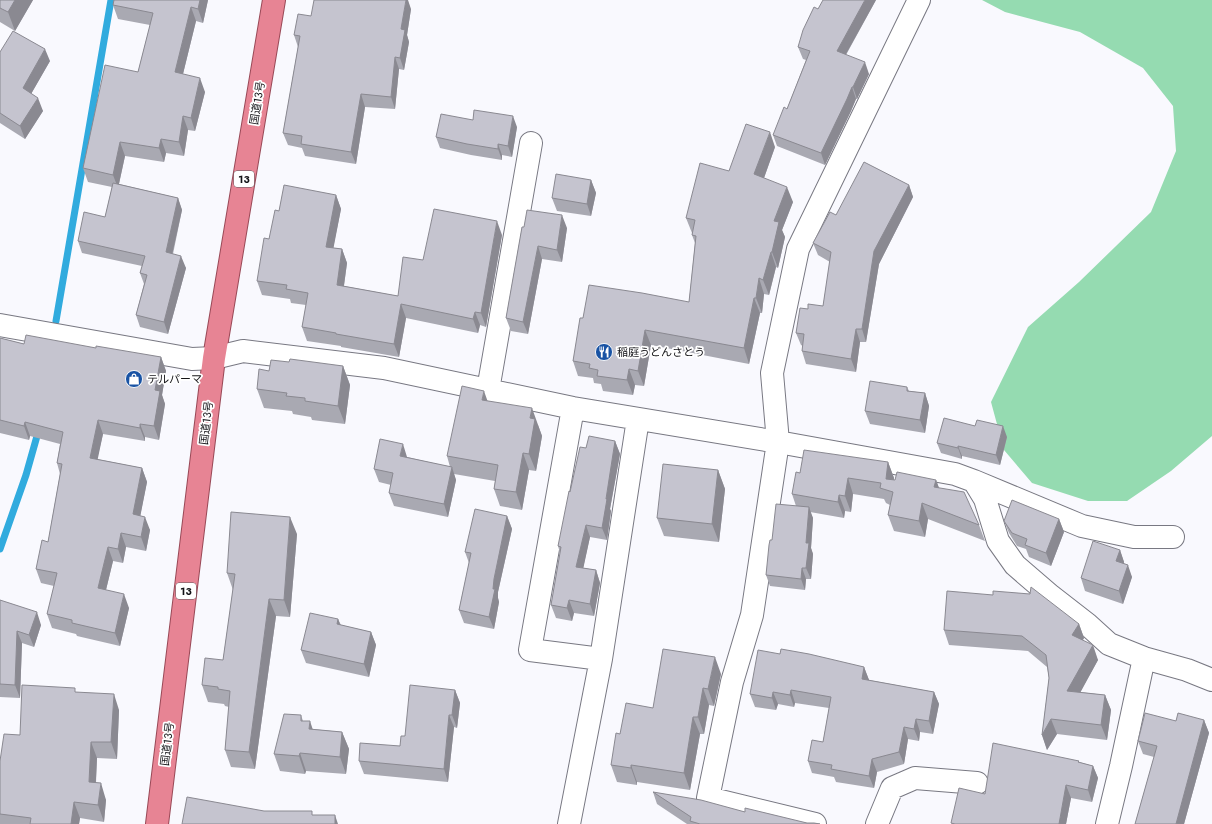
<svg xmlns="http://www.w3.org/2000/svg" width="1212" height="824" viewBox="0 0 1212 824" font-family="Jost,'Noto Sans JP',sans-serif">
  <rect width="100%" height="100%" fill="#f9f9fe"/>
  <!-- green -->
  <path fill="#95dbb1" d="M982,0H1212V436L1171,471L1127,501H1088L1032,483L1004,450L991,402L1028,327L1079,282L1151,212L1176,151L1173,106L1143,68L1080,32L1005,12Z"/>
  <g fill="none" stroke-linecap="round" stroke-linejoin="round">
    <!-- stream -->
    <path stroke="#31abde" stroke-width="7" d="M56,321L111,0
      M0,549L26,475L39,429"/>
    <!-- minor casing -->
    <g stroke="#787882" stroke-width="24">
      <path id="minor" d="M0,325L192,359L214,358L243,351L384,368L573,408L778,442L955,474L974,481L985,499L998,541L1015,565L1051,596L1087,624L1109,644L1144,658L1187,670L1212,680
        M488,390L531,143
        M573,408L530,650L601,659
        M974,481L1082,526L1134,537H1173
        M569,824L601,659L638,419
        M815,824L708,798L732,682L752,615L778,442L772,373L798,249L919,0
        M877,824L892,788L915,778L977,783
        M1107,824L1121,766L1144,658"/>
    </g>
    <!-- trunk casing -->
    <g stroke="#994957" stroke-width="24">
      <path id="trunk" d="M157,824L214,358L274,0"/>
    </g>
    <!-- minor -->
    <use href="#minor" stroke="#fff" stroke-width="22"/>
    <!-- trunk -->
    <use href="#trunk" stroke="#e78494" stroke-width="22"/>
  </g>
  <!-- wall -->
  <path fill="#a9a9b2" d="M0,0H33L15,31L0,22Z
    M208,0L203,23L196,21L183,74L205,92L195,131L188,130L184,156L166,153L164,162L125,156L119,184L178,198L182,210L173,254L186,268L168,334L140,327L136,315L144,284L140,273L142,266L82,253L78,241L105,217L112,187L88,182L83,168L138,72L150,25L118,19L113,5Z
    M876,0L846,55L869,74L857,99H856L851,111L825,165L777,146L773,135L787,109L806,60L803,59L798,47L818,9Z
    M411,9L407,35L409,42L404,70L399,69L395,109L365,107L356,164L305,156L302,148L288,145L283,133L298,47L294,35L311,16Z
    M0,52L50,61L31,94L43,111L25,139L0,123Z
    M473,120L517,127L512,157L502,155V160L471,155L440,148L436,137Z
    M775,147L764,178L793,202L782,230L785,237L778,268L776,267L769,295L764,294L762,313H760L749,364L651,345L644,386L635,385L633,395L603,391L601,384L594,383L593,378L578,376L573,361L583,318L689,302L695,243L692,235V233L686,218L729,171Z
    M591,180L596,193L591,216L557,211L552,198Z
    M909,185L913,197L879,264L866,342H860L856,372L806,364L802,351L803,346L801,345L796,333L808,309L823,306L830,262L818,255L813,243L836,215Z
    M336,195L341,209L333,248L342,249L347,263L344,286L398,296L423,260L502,235L486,327L480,325L478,333L406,318L399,357L341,347V346L307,341L302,327L306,305L291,303L290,299L262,295L257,281L269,239L279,211Z
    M522,227L567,228L562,262L542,259L528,334L511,331L506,318Z
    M0,338L24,344L96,348L161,357L166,371L162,395L165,404L159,440L145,437V441L103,434L97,459L142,468L147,482L140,516L150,530L146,551L126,547L123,563L113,561L106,590L129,608L120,646L77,636L76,634L52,628L47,614L54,586L41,583L36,569L48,542L60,474L57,463L60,444L30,436L29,440L0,433Z
    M289,362L343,366L350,385L345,424L312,420L311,417L293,414L292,411L264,408L257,389L269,371Z
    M907,387L909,391L925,393L929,406L925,433L870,424L865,411Z
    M488,401L538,425L542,436L536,471L529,470L522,510L500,506L494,489L495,481L454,474L456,480L448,517L394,506L389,493L391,485L379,482L374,469L407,457L450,467L447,456Z
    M1007,437L1000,465L962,456V459L941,453L937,443Z
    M615,441L620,454L610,509L611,511L607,540L590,537L583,568L596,570L600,583L594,616L574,613L572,621L556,618L551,605L560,553L558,546L586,448Z
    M888,462L894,478V480H936L939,488L979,525L985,541L928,519L925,537L894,531L888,515L890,505L886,503L884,499L853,494L851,512L845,511L844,518L810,512L813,518L811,548L813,554L811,579H806L805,590L770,586L766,575L772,540L796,506L792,494L800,473Z
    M718,470L725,489L719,542L664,536L657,518Z
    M507,516L512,529L498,592V598L499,602L494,629L464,623L459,610L469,563L465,552Z
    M1059,519L1064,532L1051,566L1029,557L1026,549L1017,546L1009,533L1004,521Z
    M297,534L290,617L276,616L255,769L231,767L225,750L229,707L225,706L224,704L208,702L202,685L223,660L233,590L227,573Z
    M1120,550L1124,562V563L1132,577L1123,604L1085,591L1081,578Z
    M0,600L41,625L34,647L22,643L20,698L0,697Z
    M338,619L341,625L371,632L376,645L369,677L306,663L301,650Z
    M1079,624L1084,638L1083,640L1098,660L1080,692L1105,695L1111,710L1107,740L1057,734L1047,750L1042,735L1049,678L1047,667L1028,651L949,645L944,630Z
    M780,654L864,667L869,680L934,692L939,704L933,734L920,732L919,741L908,739L904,764L877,772L874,788L836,782L834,777L812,773L808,761L823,742L829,708L795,703L794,707L778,704L776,710L755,707L750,694Z
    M721,674L714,706L709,705L704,734H700L690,790L637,782V785L617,782L611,765L620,734L653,708Z
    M455,690L460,703L457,728L454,727L448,782L364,774L359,761L400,746L405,736Z
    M77,692L119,710L117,759L97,758L96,783L106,800L104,822L80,818L79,824H0V761L20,735Z
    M301,715L303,721L312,729L342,732L349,749L346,774L306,771L305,774L280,771L274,754Z
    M1204,720L1209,733L1184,824H1135L1154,757L1143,754L1138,741L1176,721Z
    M1079,761V762L1093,766L1098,778L1092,802L1071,798L1066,824H952L951,823L985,794Z
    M653,792L745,812L807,823L820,824H687L657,804Z"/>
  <!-- shaded-wall -->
  <path fill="#8a8991" d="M15,0H33L15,31L8,12Z
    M200,0H208L203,23L198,9Z
    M406,0H408L411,9L407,35L409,42L404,70L400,58L401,29Z
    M865,0H876L841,63L837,51Z
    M191,7L196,21L180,86L175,72Z
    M45,49L50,61L27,101L23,88Z
    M395,57L399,69L395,109L391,97Z
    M865,62L869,74L857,99L853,87Z
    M200,78L205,92L195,131L191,118Z
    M852,87L856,99L851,111L825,165L821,153Z
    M361,94L365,107L356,164L351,152Z
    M38,98L43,111L25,139L20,126Z
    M183,116L188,130L184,156L179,142Z
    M513,116L517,127L512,157L508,146Z
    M770,132L775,147L760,189L754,174Z
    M161,139L166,153L164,162L159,148Z
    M120,142L125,156L118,188L113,175Z
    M498,144L502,155V160L498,149Z
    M591,180L596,193L591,216L587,204Z
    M909,185L913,197L879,264L866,342L862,329L874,251Z
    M787,187L793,202L782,230L785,237L778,268L772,252L774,221Z
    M336,195L341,209L331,261L326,247Z
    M178,198L182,210L170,264L166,252Z
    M562,215L567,228L562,262L557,250Z
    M497,221L502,235L486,327L481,313Z
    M538,246L542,259L528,334L523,322Z
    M342,249L347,263L342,299L337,285Z
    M771,252L776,267L769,295L763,280Z
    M181,256L186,268L168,334L164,322Z
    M759,278L764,294L762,313L756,298Z
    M754,298L760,313L749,364L744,348Z
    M401,304L406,318L399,357L394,344Z
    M475,312L480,325L478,333L473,319Z
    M856,329L860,342L856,372L851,359Z
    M645,330L651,345L644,386L638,371Z
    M161,357L166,371L162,395L165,404L159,440L154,426L155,390Z
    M343,366L350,385L345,424L338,406Z
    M629,369L635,385L633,395L627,380Z
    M484,391L490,408L482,400Z
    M925,393L929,406L925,433L920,420Z
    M532,408L542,436L536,471L529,454L530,418Z
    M98,420L103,434L95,472L90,458Z
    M25,422L30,436L29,440L24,426Z
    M140,424L145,437V441L140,428Z
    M1003,426L1007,437L1000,465L996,455Z
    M615,441L620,454L610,509L611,511L607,540L602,528L606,499Z
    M403,444L407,457L405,469L400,456Z
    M958,446L962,456V459L958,448Z
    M523,453L529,470L522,510L516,492Z
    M888,462L894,478L892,492L886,479Z
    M452,467L456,480L448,517L444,504Z
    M142,468L147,482L138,528L133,514Z
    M718,470L725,489L719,542L712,524Z
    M848,478L853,494L851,512L845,496Z
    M936,480L942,496L934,487Z
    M839,495L845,511L844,518L838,502Z
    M922,503L928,519L925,537L919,521Z
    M809,507L813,518L811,548L813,554L811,579L806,568V543Z
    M507,516L512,529L498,592V598L499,602L494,629L489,617L494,579Z
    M145,517L150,530L146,551L141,537Z
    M290,517L297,534L290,617L284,600Z
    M1059,519L1064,532L1051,566L1046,553Z
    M586,525L590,537L581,579L576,567Z
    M121,533L126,547L123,563L118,549Z
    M108,547L113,561L103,602L98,588Z
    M1120,550L1124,562L1120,573L1116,561Z
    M1128,565L1132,577L1123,604L1119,591Z
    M802,568L806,579L805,590L801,579Z
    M596,570L600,583L594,616L590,604Z
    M124,594L129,608L120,646L115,633Z
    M269,599L276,616L255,769L249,752Z
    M569,600L574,613L572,621L567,608Z
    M37,612L41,625L34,647L29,635Z
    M338,619L343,632L337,624Z
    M1079,624L1084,638L1077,650L1072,635Z
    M17,631L22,643L20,698L15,685Z
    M371,632L376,645L369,677L364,664Z
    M1093,645L1098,660L1073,706L1067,691Z
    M715,657L721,674L714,706L708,689Z
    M864,667L869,680L867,691L862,679Z
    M703,688L709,705L704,734L698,717Z
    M455,690L460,703L457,728L452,715Z
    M791,690L795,703L794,707L790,695Z
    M773,692L778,704L776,710L772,698Z
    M934,692L939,704L933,734L929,721Z
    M114,694L119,710L117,759L111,742Z
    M1105,695L1111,710L1107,740L1101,725Z
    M449,715L454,727L448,782L444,769Z
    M693,717L700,734L690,790L684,773Z
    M916,719L920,732L919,741L914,729Z
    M1051,719L1057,734L1047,750L1042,735Z
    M1204,720L1209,733L1184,824H1176Z
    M310,721L316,739L309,729Z
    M904,727L908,739L904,764L899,752Z
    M342,732L349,749L346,774L340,757Z
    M91,742L97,758L95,798L89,782Z
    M300,753L306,771L305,774L299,756Z
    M872,759L877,772L874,788L869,776Z
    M631,765L637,782V785L631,768Z
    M1093,766L1098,778L1092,802L1088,790Z
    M101,783L106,800L104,822L98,805Z
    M1066,785L1071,798L1066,824H1059Z
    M74,802L80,818L79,824H71Z
    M335,815L338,824H335Z"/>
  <!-- building -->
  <path fill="#c5c4cf" stroke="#8a8991" d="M0,0H15L8,12L0,8Z
    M114,0H200L198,9L191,7L175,72L200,78L191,118L183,116L179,142L161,139L159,148L120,142L113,175L83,168L105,65L138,72L153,13L113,5Z
    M314,0H406L401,29L405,30L400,58L395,57L391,97L361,94L351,152L301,144L302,136L283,133L300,36L294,35L298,14L311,16Z
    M823,0H865L837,51L865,62L853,87H852L847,99L821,153L773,135L784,107L787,109L810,51L798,47L803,30L814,7L818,9Z
    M13,31L45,49L23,88L38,98L20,126L0,113V52Z
    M474,110L513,116L508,146L498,144V149L467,144L436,137L441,114L473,120Z
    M746,124L770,132L754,174L787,187L774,221L779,222L772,252H771L763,280L759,278L756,298H754L744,348L645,330L638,371L629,369L627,380L597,376L598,370L589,368L590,364L573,361L580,318H583L589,285L642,293L689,302L696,236L692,235L695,220L686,218L700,163L729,171Z
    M864,162L909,185L874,251L862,329H856L851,359L802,351L804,334L796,333L800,308L808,309V304L823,306L831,252L813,243L830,212L836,215Z
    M556,174L591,180L587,204L552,198Z
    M113,183L178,198L166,252L181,256L164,322L136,315L147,275L140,273L145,256L78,241L84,212L105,217Z
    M284,185L336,195L326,247L342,249L337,285L398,296L403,257L423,260L434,209L497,221L481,313L475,312L473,319L401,304L394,344L336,334V333L302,327L308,293L286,289L287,285L257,281L264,238L269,239L275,210L279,211Z
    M527,210L562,215L557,250L538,246L523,322L506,318L522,227H524Z
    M26,335L96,348V346L161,357L155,390L160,391L154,426L140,424V428L98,420L90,458L142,468L133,514L145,517L141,537L121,533L118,549L108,547L98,588L124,594L115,633L72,623V620L47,614L57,573L36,569L42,540L48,542L62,464L57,463L63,432L25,422L24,426L0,420V338L24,344Z
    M290,359L343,366L338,406L305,401V398L286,396L287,393L257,389L259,369L269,371L271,360L289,362Z
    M870,381L907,387V391L925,393L920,420L865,411Z
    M462,386L484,391L482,400L532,408L530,418L535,419L529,454L523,453L516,492L494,489L498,465L447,456Z
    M944,418L975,426L977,420L1003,426L996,455L958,446V448L937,443Z
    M589,436L615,441L606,499H607L602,528L586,525L576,567L596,570L590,604L569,600L567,608L551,605L561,547L558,546L569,491L570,492L580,447L586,448Z
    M380,439L403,444L400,456L452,467L444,504L389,493L393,473L374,469Z
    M804,450L888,462L886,479L895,480L897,472L936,480L934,487L964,492L979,525L922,503L919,521L888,515L893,492L880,488L881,483L848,478L845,496L839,495L838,502L792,494L796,472L800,473Z
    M663,464L718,470L712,524L657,518Z
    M1012,500L1059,519L1046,553L1025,545L1027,539L1012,533L1004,521Z
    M776,504L809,507L806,543H809L806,568H802L801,579L766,575L769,545L770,540H772Z
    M475,509L507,516L494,579L493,589H495L489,617L459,610L471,553L465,552Z
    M231,512L290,517L284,600L269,599L249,752L225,750L230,691L218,689V687L202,685L205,658L223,660L235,574L227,573Z
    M1093,541L1120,550L1116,561L1128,565L1119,591L1081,578Z
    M1031,587L1079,624L1072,635L1093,645L1067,691L1105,695L1101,725L1051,719L1042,735L1049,678L1046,655L1022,636L944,630L947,591L993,595V591L1030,594Z
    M0,600L37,612L29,635L17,631L15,685L0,684Z
    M310,613L338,619L337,624L371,632L364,664L301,650Z
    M663,649L715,657L708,689L703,688L698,717H693L684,773L631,765V768L611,765L616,733L620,734L626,703L653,708Z
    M781,649L809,654L864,667L862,679L934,692L929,721L916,719L914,729L904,727L899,752L872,759L869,776L831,769L832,765L808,761L812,740L823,742L831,697L791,690L790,695L773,692L772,698L750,694L758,650L780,654Z
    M22,685L75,688V692L114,694L111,742H91L89,782L101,783L98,805L74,802L71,824H30L31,818L0,814V761L4,734L20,735Z
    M410,685L455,690L452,715H449L444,769L359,761L360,743L400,746L401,736H405Z
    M1145,713L1176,721L1178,713L1204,720L1176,824H1135L1157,746L1138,741Z
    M284,714L301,715V721H310L309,729L342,732L340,757L300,753L299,756L274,754Z
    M993,743L1079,761L1078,762L1093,766L1088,790L1066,785L1059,824H955L951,823L959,788L985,794Z
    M653,792L701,800L745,812V808L807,823H814L820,824H700L690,821L691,817Z
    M187,797L264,811H312V815H335V824H182Z"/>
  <!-- icons -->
  <defs>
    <g id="restaurant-disc" transform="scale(0.9)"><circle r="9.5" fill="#1953a4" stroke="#fff"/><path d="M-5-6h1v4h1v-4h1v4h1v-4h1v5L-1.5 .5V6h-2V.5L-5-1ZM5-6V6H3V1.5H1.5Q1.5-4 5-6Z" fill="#fff"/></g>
    <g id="shop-disc" transform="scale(0.9)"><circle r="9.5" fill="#1953a4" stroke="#fff"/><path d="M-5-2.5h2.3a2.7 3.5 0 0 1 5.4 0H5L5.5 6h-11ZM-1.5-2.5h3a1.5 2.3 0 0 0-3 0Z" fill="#fff"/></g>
  </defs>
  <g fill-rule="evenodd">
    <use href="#restaurant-disc" x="604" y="352"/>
    <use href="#shop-disc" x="134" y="379"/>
  </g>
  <g text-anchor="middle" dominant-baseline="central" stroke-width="3.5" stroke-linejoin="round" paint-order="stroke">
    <!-- shield labels -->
    <g fill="#fff" stroke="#59595c" stroke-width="1">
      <rect x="234" y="171" width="20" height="16" rx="3"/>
      <rect x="176" y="583" width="20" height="16" rx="3"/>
    </g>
    <g font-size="10" font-weight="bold" fill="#121216">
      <text x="244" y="179">13</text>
      <text x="186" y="591">13</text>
    </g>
    <!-- street labels -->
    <g font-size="11" fill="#121216" stroke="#fff">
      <text transform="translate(257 103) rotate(-81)">国道13号</text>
      <text transform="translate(206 423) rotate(-83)">国道13号</text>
      <text transform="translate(167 744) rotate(-83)">国道13号</text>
    </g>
    <!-- poi labels -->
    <g font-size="11" fill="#121216" stroke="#fff" text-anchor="start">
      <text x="617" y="352">稲庭うどんさとう</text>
      <text x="147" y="379">テルパーマ</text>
    </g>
  </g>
</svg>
